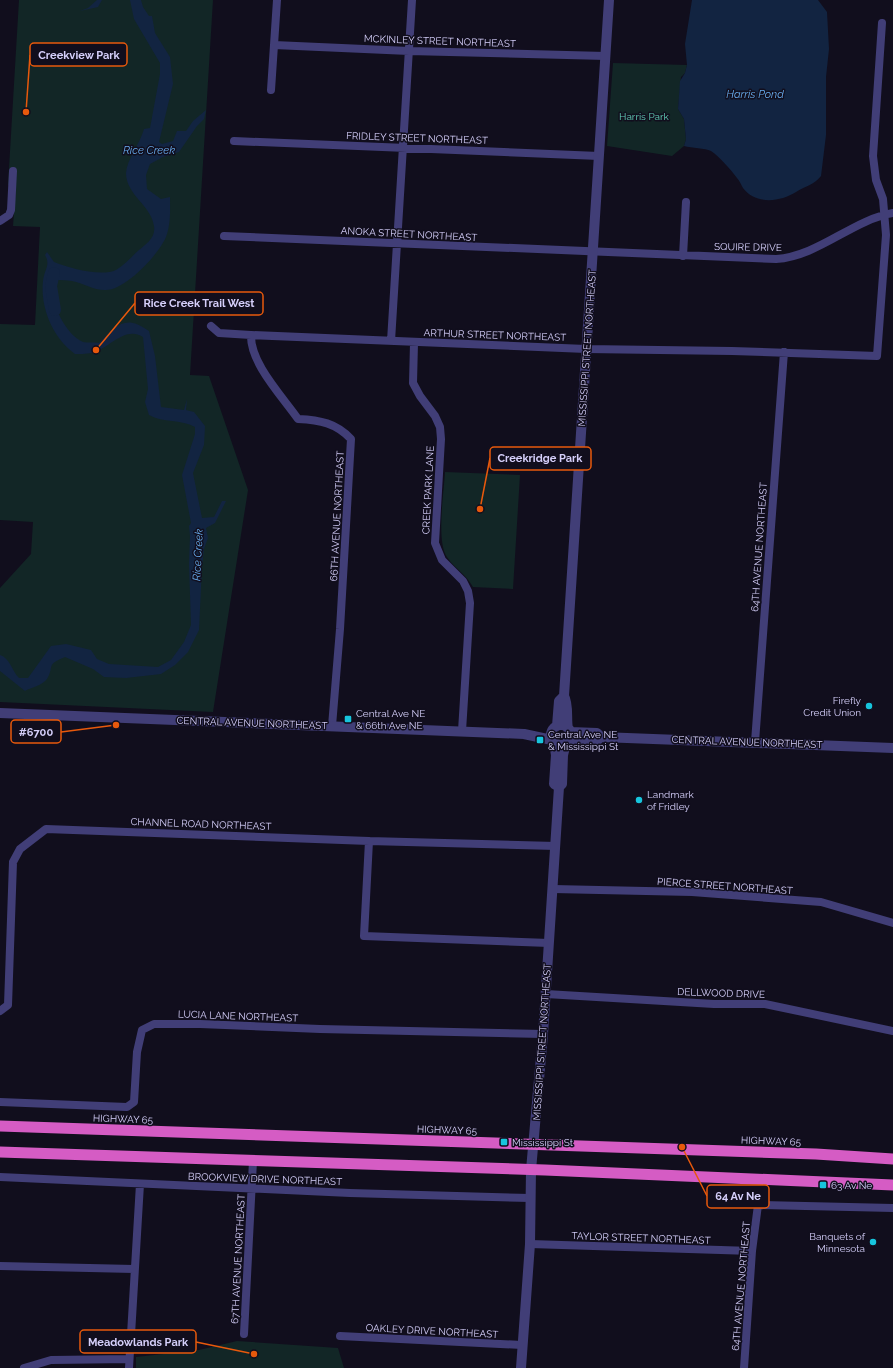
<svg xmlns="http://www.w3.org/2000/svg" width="893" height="1368" viewBox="0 0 893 1368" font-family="Raleway,sans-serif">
  <rect width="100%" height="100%" fill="#110e1d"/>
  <!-- green -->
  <path fill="#122626" d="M19,0H213L190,375L209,376L248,490L213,712L0,702V588L31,554L33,522L0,520V324L35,325L40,227L13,226L16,186L8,185Z
    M613,63L687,65L685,73L681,77L678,109L684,119L686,139L684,146L672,156L607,146Z
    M445,472L520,475L513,589L473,587C465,573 455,569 447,557C436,542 444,492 445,472Z
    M237,1341L338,1348L344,1368H136V1357L199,1350Z"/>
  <!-- water -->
  <path fill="#122441" d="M97,0H102L98,7L80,11L88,8Z
    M130,0H141L143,7L149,16H152L155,33L170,57L173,84L159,142L162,144L173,141L177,131H186L193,121L206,110L204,119L197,126L179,152L163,157L150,164L146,175L147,189L161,199L170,197C170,210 171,224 166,237C159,254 125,291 105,290C93,290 83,283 72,281C67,280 61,280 56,280L51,286C52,304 65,334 83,342C87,343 95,342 99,343C117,325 125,314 149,331L155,356L161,407L184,410L187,399L186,410L194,412L205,426L204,445L193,473L202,518L214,517L222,501H226L215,523L206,528L208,538L204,549L202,566L199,630L188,652L175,665L161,674L126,678L104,677L93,669L65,657C45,665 55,666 47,679C43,685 30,688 25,691L0,671V655C10,658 12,671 19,678H28L51,646L66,644L91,650L97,659L109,664L158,667L171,660L184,642L191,625L189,564L190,536L189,526L191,523L182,475L195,434V427C181,419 163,423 149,415L145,402L148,389L143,337C125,326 111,347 94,352C89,354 81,354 75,354C53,338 40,308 43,281C44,270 51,265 45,255L47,252L54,262C69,268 101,277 116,270C125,265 132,256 139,250C146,244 156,238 154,226C151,205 126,195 126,173C127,159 140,144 144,129L150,128L160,74V63L134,19Z
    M692,0H818L827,12L829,49L826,77V135L821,176C814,185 805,186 796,192C780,202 756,205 743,188C741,185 740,181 737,178C731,170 719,156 711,151C705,148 692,148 684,146L686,139L684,119L678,109L680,81L685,73L687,65L685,44Z"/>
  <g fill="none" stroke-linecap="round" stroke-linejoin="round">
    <!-- river -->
    <path stroke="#122441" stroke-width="12" d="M54,273L51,286L55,310"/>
    <!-- minor -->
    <path stroke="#413e77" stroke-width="8" d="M274,45L409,51L606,56
      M271,90L277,0
      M234,141L599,156
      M0,221L9,215L11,210L13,171
      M224,236L776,259C819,256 852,220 893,213
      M683,256L686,202
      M211,326L219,333L251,335L586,349L732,351L877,356L886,235L883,199L876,180L873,156L882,23
      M251,335C250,363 282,396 298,419C320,420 336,423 351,439L340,629L332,726
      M391,341L412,0
      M414,343L413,383L420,396L435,416L440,427L441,439L435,543L442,560L463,581L468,591L470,603L462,731
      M755,742L784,352
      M369,841L364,936L549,943
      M553,889L692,892L821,902L893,923
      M546,994L714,1004H765L893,1031
      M0,1011L8,1005L13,862L20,849L46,829L369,841L556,846
      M0,1102L127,1107L134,1102L137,1052L142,1030L154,1024H200L320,1029L543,1034
      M0,1177L350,1193L530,1198
      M530,1244L752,1251
      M0,1266L134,1269
      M244,1334L253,1161
      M340,1336L522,1345
      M24,1368L51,1360L129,1359
      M129,1368L140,1184
      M744,1368L752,1251L758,1205L893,1208"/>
    <!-- tertiary -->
    <path stroke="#413e77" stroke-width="10" d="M0,713L524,734L552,740
      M551 735a10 10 0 1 1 20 0a10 10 0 1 1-20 0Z
      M557,726L559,701L564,696
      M568,729C566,719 569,705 564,696L609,0
      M570,732L597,733L601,737L893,748
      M569,741H597L600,737
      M554,743L556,755L554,784L559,787
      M521,1368L530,1244L531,1170L543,1034L559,787L562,784L563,755L566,743"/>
    <!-- trunk -->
    <path stroke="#d55cc4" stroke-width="11" d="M0,1126L816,1154L893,1159
      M0,1152L545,1170L893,1185"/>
  </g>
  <!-- markers -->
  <g fill="#17c5dd" stroke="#110e1d" stroke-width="1.5">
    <circle cx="869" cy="706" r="4"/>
    <rect x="344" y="715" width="8" height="8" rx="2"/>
    <rect x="536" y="736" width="8" height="8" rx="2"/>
    <circle cx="639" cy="800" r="4"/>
    <rect x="500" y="1138" width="8" height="8" rx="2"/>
    <rect x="819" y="1181" width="8" height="8" rx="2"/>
    <circle cx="873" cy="1242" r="4"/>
  </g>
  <g text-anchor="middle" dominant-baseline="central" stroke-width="3" stroke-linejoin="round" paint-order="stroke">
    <!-- street labels -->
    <g font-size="10" fill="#d5cffa" stroke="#110e1d">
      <text transform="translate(440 41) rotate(2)">MCKINLEY STREET NORTHEAST</text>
      <text transform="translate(417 138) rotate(2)">FRIDLEY STREET NORTHEAST</text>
      <text transform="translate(409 234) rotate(3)">ANOKA STREET NORTHEAST</text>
      <text transform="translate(748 247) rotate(1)">SQUIRE DRIVE</text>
      <text transform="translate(495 335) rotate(2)">ARTHUR STREET NORTHEAST</text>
      <text transform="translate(587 348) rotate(-86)">MISSISSIPPI STREET NORTHEAST</text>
      <text transform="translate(428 490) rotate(-87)">CREEK PARK LANE</text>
      <text transform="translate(337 516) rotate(-87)">66TH AVENUE NORTHEAST</text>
      <text transform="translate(759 547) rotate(-86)">64TH AVENUE NORTHEAST</text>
      <text transform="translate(252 723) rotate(2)">CENTRAL AVENUE NORTHEAST</text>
      <text transform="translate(747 742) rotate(2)">CENTRAL AVENUE NORTHEAST</text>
      <text transform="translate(201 824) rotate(2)">CHANNEL ROAD NORTHEAST</text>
      <text transform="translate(725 886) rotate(4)">PIERCE STREET NORTHEAST</text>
      <text transform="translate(721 993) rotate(2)">DELLWOOD DRIVE</text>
      <text transform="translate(238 1016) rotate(2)">LUCIA LANE NORTHEAST</text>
      <text transform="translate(542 1042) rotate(-86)">MISSISSIPPI STREET NORTHEAST</text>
      <text transform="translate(123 1119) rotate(2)">HIGHWAY 65</text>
      <text transform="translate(447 1130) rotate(2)">HIGHWAY 65</text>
      <text transform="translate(771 1141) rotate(2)">HIGHWAY 65</text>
      <text transform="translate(265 1179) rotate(2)">BROOKVIEW DRIVE NORTHEAST</text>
      <text transform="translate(641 1238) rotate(2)">TAYLOR STREET NORTHEAST</text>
      <text transform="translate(238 1259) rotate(-87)">67TH AVENUE NORTHEAST</text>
      <text transform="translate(741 1286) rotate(-85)">64TH AVENUE NORTHEAST</text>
      <text transform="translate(432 1331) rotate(3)">OAKLEY DRIVE NORTHEAST</text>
    </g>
    <!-- park labels -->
    <g font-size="10" fill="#63d1b9" stroke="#110e1d">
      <text x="644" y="116">Harris Park</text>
    </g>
    <!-- poi labels -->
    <g font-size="10" fill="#d5cffa" stroke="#110e1d" text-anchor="start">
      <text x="861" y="700" text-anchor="end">Firefly<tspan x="861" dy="12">Credit Union</tspan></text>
      <text x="356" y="713">Central Ave NE<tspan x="356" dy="12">&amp; 66th Ave NE</tspan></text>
      <text x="548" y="734">Central Ave NE<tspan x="548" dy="12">&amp; Mississippi St</tspan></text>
      <text x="647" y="794">Landmark<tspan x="647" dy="12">of Fridley</tspan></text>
      <text x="512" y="1142">Mississippi St</text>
      <text x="831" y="1185">63 Av Ne</text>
      <text x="865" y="1236" text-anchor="end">Banquets of<tspan x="865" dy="12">Minnesota</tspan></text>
    </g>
    <!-- water labels -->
    <g font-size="11" font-style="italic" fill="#68adef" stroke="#110e1d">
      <text x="755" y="94">Harris Pond</text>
      <text x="149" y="150">Rice Creek</text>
      <text transform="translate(198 555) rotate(-87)">Rice Creek</text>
    </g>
  </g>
  <!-- callouts -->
  <path fill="none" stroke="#e8590c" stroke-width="1.5" d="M26 112L30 55M96 350L135 303M480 509L490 458M116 725L61 732M682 1147L707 1196M254 1354L196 1342"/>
  <g fill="#e8590c" stroke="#110e1d" stroke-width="1.5">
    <circle cx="26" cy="112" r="4"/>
    <circle cx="96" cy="350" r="4"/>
    <circle cx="480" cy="509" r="4"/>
    <circle cx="116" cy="725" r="4"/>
    <circle cx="682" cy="1147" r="4"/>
    <circle cx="254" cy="1354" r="4"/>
  </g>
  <g fill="#110e1d" stroke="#e8590c" stroke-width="1.5">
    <rect x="30" y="43" width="97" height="23" rx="4"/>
    <rect x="135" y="292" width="128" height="23" rx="4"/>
    <rect x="490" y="447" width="101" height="23" rx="4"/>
    <rect x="11" y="720" width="50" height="23" rx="4"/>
    <rect x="707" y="1185" width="62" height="23" rx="4"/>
    <rect x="80" y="1330" width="116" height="23" rx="4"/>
  </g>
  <g font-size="11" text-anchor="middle" font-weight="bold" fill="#d5cffa">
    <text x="79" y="59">Creekview Park</text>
    <text x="199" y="307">Rice Creek Trail West</text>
    <text x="540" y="462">Creekridge Park</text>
    <text x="36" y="736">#6700</text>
    <text x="738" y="1200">64 Av Ne</text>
    <text x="138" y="1346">Meadowlands Park</text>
  </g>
</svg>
